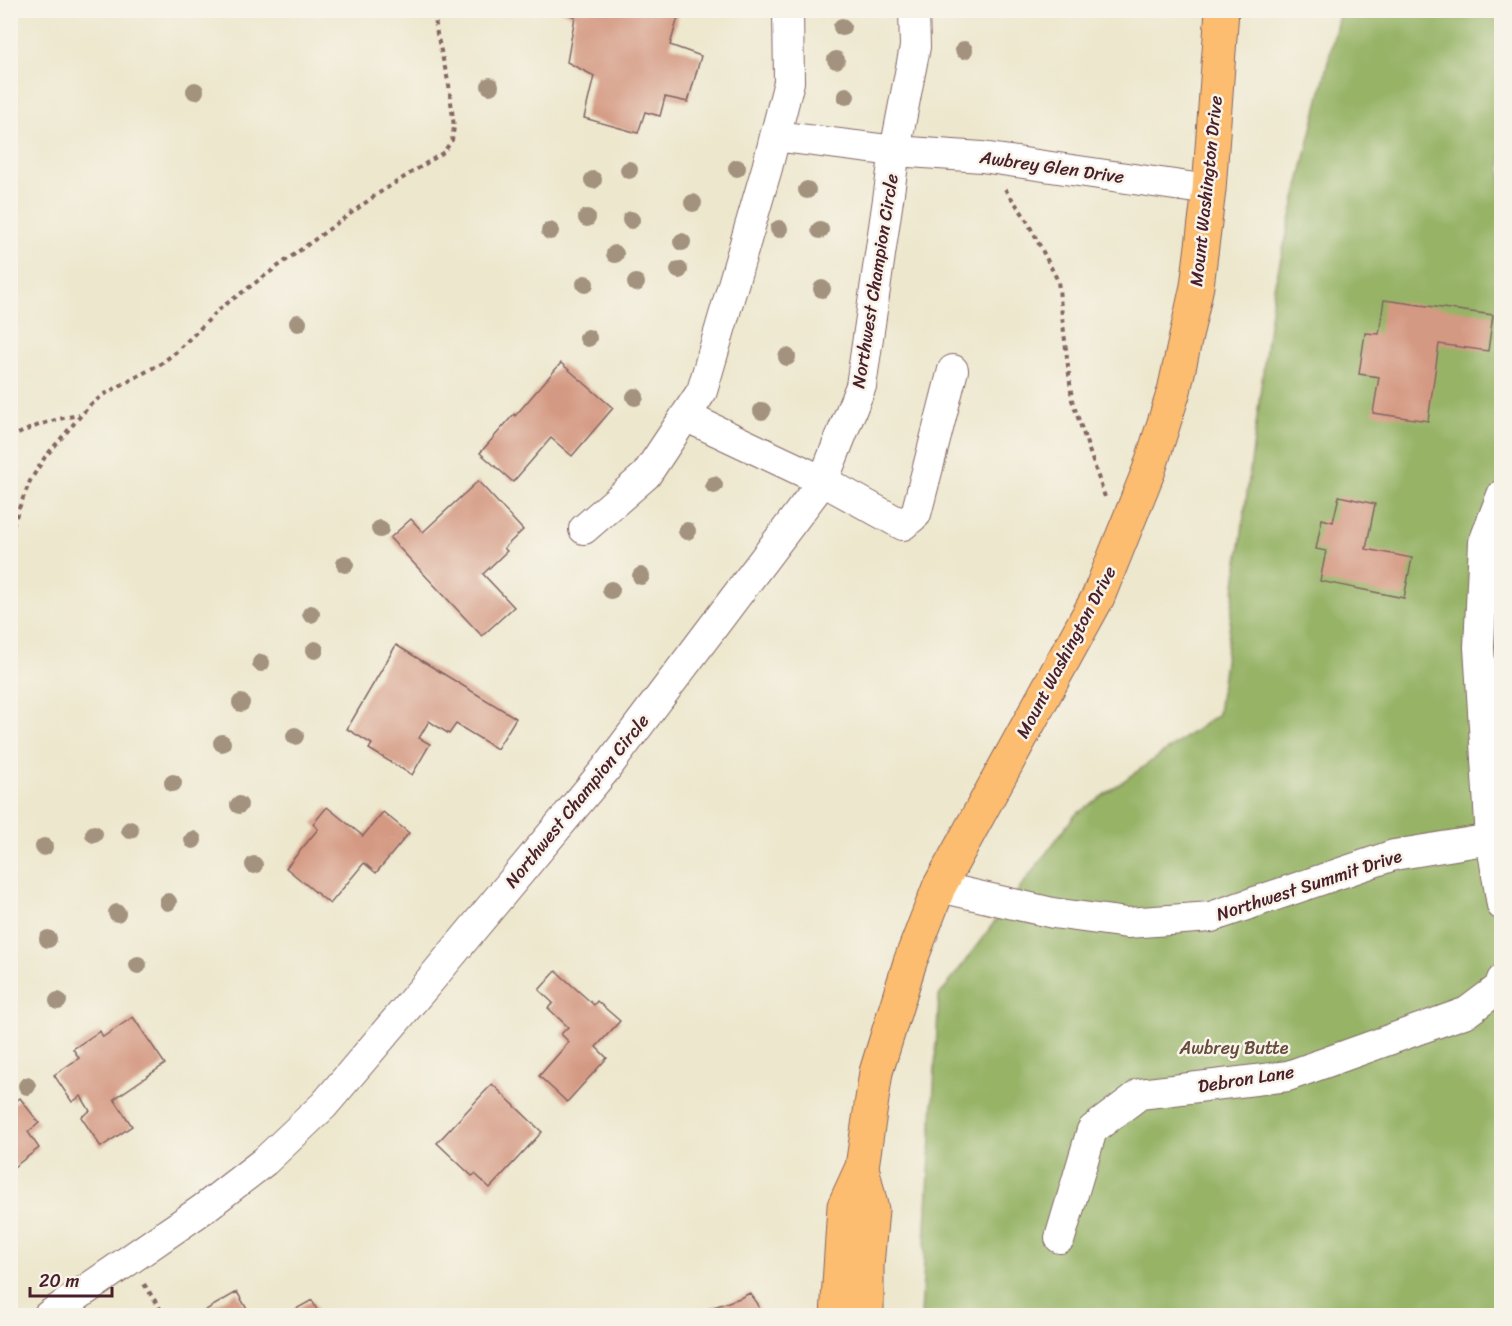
<svg xmlns="http://www.w3.org/2000/svg" width="1512" height="1326" viewBox="0 0 1512 1326" font-family="Sriracha,sans-serif">
  <rect width="100%" height="100%" fill="#f7f3e8"/>
  <filter id="ink" filterUnits="userSpaceOnUse"><feTurbulence type="fractalNoise" baseFrequency=".0167" numOctaves="2"/><feDisplacementMap in="SourceGraphic" scale="12" xChannelSelector="R" yChannelSelector="G"/><feConvolveMatrix kernelMatrix="1 2 1 2 8 2 1 2 1" color-interpolation-filters="sRGB"/></filter>
  <filter id="wash" filterUnits="userSpaceOnUse"><feTurbulence type="fractalNoise" baseFrequency=".008" numOctaves="4" result="noise"/><feDisplacementMap in="SourceGraphic" scale="24" xChannelSelector="R" yChannelSelector="G"/><feGaussianBlur stdDeviation="1.35" result="paint"/><feColorMatrix in="noise" values="0 0 0 0 0 0 0 0 0 0 0 0 0 0 0 0 0 1.4 0 .05"/><feComposite in="paint" operator="in"/></filter>
  <g filter="url(#wash)">
    <rect width="100%" height="100%" fill="#ede7cd"/>
    <!-- forest -->
    <path fill="#96b366" stroke="#706948" stroke-width="1.5" d="M1340,11H1501V1315L921,1316L939,996L1074,816L1218,714L1274,288Z"/>
    <g id="blocks">
      <!-- building -->
      <path fill="#d49982" d="M559,10H680L670,45L701,56L688,102L665,97L660,116L645,112L638,133L584,118L594,76L567,62L575,17Z
        M1384,300L1493,315L1488,351L1439,344L1428,421L1373,413L1379,377L1359,374L1365,333L1379,334Z
        M561,363L613,408L572,456L551,438L513,482L480,453L514,414L515,416Z
        M478,481L523,530L504,548L507,551L483,574L514,607L482,636L390,538L411,519L423,532Z
        M1339,496L1375,504L1366,549L1412,558L1404,598L1320,581L1326,551L1316,549L1322,519L1333,522Z
        M396,645L516,718L497,749L456,724L449,734L429,721L419,738L430,744L412,775L369,749L372,744L347,729Z
        M327,807L363,836L383,812L409,833L376,873L364,863L330,904L286,868L318,829L313,824Z
        M556,971L594,1005L597,1001L620,1021L596,1047L607,1058L567,1102L539,1076L569,1042L561,1034L568,1027L548,1008L553,1003L539,990Z
        M133,1017L165,1064L114,1099L132,1126L101,1147L81,1117L90,1111L81,1096L72,1102L54,1075L79,1058L73,1049L100,1031L103,1037Z
        M492,1084L542,1132L490,1188L475,1174L472,1176L437,1143Z
        M20,1098L39,1123L28,1132L39,1148L10,1170V1106Z
        M237,1292L251,1316H206L204,1311Z
        M750,1293L758,1304L761,1316H688L740,1298Z
        M312,1300L320,1316H283L289,1313Z"/>
    </g>
  </g>
  <g filter="url(#ink)">
    <use href="#blocks" fill-opacity="0" stroke="#836564" stroke-width="1.5"/>
    <g fill="none" stroke-linecap="round" stroke-linejoin="round">
      <!-- minor casing -->
      <g stroke="#836564" stroke-width="32">
        <path id="minor" d="M775,136L895,151L982,157L1209,190
          M685,416L823,481L903,525L916,514L953,370
          M1502,495L1484,542L1479,647L1491,839L1502,905
          M584,529L646,475L702,391L767,168L789,82L788,10
          M939,887L1053,913L1127,923L1211,917L1394,855L1491,839L1502,840
          M1060,1238L1092,1130L1140,1094L1288,1076L1467,1012L1499,988L1502,980
          M48,1316L203,1209L265,1161L324,1105L432,978L605,770L823,481L861,386L895,151L915,47L914,10"/>
      </g>
      <!-- major casing -->
      <g stroke="#836564" stroke-width="35">
        <path id="major" d="M862,1167L872,1210L867,1265V1316
          M837,1316L844,1206L862,1167L876,1072L910,962L939,887L1098,597L1149,470L1174,391L1197,286L1209,190L1222,10"/>
      </g>
      <!-- path -->
      <path stroke="#836564" stroke-width="4" stroke-dasharray="4.5 4.5" stroke-linecap="butt" d="M1005,189L1025,217L1058,281L1072,400L1105,497
        M10,438C33,426 54,419 79,415
        M10,534L19,508L30,481L45,457L90,405L103,395L162,363L177,351L222,307L376,195L444,152L452,140L454,127L449,85L437,34L434,10
        M144,1284L165,1316"/>
      <!-- minor -->
      <use href="#minor" stroke="#fff" stroke-width="30"/>
      <!-- major -->
      <use href="#major" stroke="#fcbd6f" stroke-width="33"/>
    </g>
    <!-- trees -->
    <g fill="#a3927e">
      <circle cx="842" cy="27" r="9"/>
      <circle cx="964" cy="50" r="9"/>
      <circle cx="836" cy="60" r="9"/>
      <circle cx="490" cy="86" r="9"/>
      <circle cx="195" cy="91" r="9"/>
      <circle cx="846" cy="96" r="9"/>
      <circle cx="737" cy="168" r="9"/>
      <circle cx="629" cy="170" r="9"/>
      <circle cx="593" cy="180" r="9"/>
      <circle cx="807" cy="190" r="9"/>
      <circle cx="693" cy="203" r="9"/>
      <circle cx="587" cy="218" r="9"/>
      <circle cx="631" cy="220" r="9"/>
      <circle cx="779" cy="229" r="9"/>
      <circle cx="820" cy="230" r="9"/>
      <circle cx="550" cy="231" r="9"/>
      <circle cx="682" cy="242" r="9"/>
      <circle cx="615" cy="254" r="9"/>
      <circle cx="679" cy="270" r="9"/>
      <circle cx="636" cy="283" r="9"/>
      <circle cx="585" cy="284" r="9"/>
      <circle cx="822" cy="289" r="9"/>
      <circle cx="298" cy="323" r="9"/>
      <circle cx="588" cy="338" r="9"/>
      <circle cx="787" cy="357" r="9"/>
      <circle cx="635" cy="397" r="9"/>
      <circle cx="762" cy="411" r="9"/>
      <circle cx="714" cy="485" r="9"/>
      <circle cx="380" cy="529" r="9"/>
      <circle cx="687" cy="531" r="9"/>
      <circle cx="345" cy="564" r="9"/>
      <circle cx="641" cy="576" r="9"/>
      <circle cx="611" cy="590" r="9"/>
      <circle cx="311" cy="614" r="9"/>
      <circle cx="315" cy="650" r="9"/>
      <circle cx="261" cy="663" r="9"/>
      <circle cx="241" cy="703" r="9"/>
      <circle cx="295" cy="736" r="9"/>
      <circle cx="222" cy="743" r="9"/>
      <circle cx="173" cy="783" r="9"/>
      <circle cx="239" cy="805" r="9"/>
      <circle cx="130" cy="830" r="9"/>
      <circle cx="94" cy="834" r="9"/>
      <circle cx="193" cy="840" r="9"/>
      <circle cx="44" cy="847" r="9"/>
      <circle cx="254" cy="865" r="9"/>
      <circle cx="168" cy="902" r="9"/>
      <circle cx="117" cy="913" r="9"/>
      <circle cx="48" cy="939" r="9"/>
      <circle cx="138" cy="965" r="9"/>
      <circle cx="58" cy="1001" r="9"/>
      <circle cx="27" cy="1086" r="9"/>
    </g>
  </g>
  <g text-anchor="middle" dominant-baseline="central" stroke-width="5" stroke-linejoin="round" paint-order="stroke">
    <!-- street labels -->
    <g font-size="18" fill="#4a1f2b" stroke="#f7f3e8">
      <text transform="translate(1052 167) rotate(8)">Awbrey Glen Drive</text>
      <text transform="translate(1206 191) rotate(-84)">Mount Washington Drive</text>
      <text transform="translate(875 281) rotate(-81)">Northwest Champion Circle</text>
      <text transform="translate(1066 652) rotate(-62)">Mount Washington Drive</text>
      <text transform="translate(577 801) rotate(-51)">Northwest Champion Circle</text>
      <text transform="translate(1309 885) rotate(-18)">Northwest Summit Drive</text>
      <text transform="translate(1246 1079) rotate(-9)">Debron Lane</text>
    </g>
    <!-- park labels -->
    <g font-size="18" fill="#674c3d" stroke="#f7f3e8">
      <text x="1234" y="1048">Awbrey Butte</text>
    </g>
  </g>
  <!-- margin -->
  <rect width="1512" height="1326" fill="none" stroke="#f7f3e8" stroke-width="36"/>
  <!-- scale -->
  <path d="M30 1287v9h82v-9" fill="none" stroke="#4a1f2b" stroke-width="3"/>
  <text x="39" y="1287" font-size="18" fill="#4a1f2b" stroke="#f7f3e8" stroke-width="4.5" paint-order="stroke">20 m</text>
</svg>
